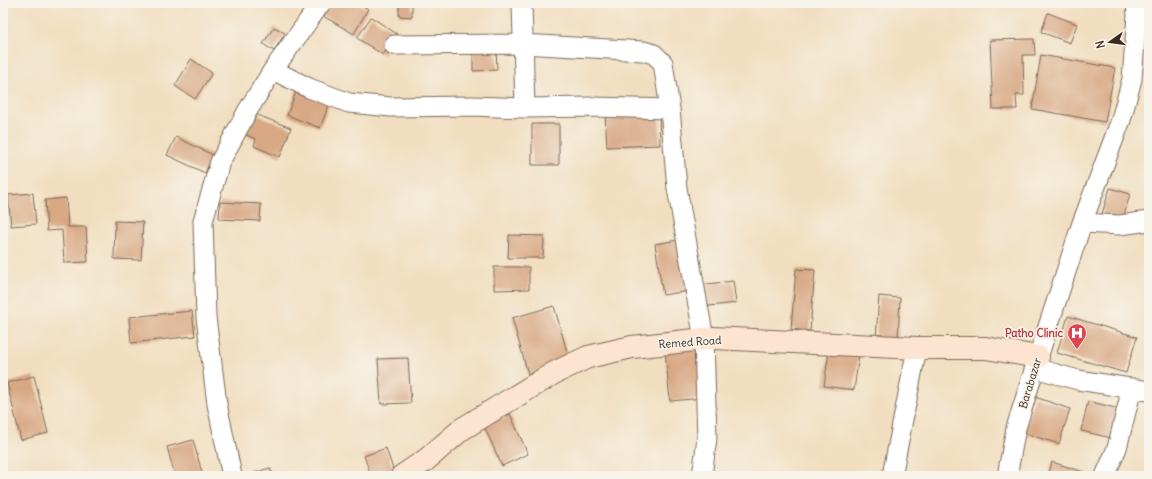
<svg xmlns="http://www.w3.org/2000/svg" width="1152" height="479" viewBox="0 0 1152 479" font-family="Delius,sans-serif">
  <rect width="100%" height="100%" fill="#f7f3e8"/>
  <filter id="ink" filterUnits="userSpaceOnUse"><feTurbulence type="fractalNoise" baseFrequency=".025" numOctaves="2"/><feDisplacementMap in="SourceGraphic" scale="8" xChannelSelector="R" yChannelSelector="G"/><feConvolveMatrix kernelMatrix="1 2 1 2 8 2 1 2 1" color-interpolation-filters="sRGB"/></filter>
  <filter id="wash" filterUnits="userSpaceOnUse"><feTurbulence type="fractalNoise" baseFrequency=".012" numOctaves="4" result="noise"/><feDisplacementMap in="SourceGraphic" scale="16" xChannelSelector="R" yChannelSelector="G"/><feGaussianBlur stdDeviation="0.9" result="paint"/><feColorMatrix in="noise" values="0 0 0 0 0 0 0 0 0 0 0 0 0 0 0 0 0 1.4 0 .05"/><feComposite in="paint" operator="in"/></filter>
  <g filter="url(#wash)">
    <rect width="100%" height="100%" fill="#f1dec0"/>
    <g id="blocks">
      <!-- building -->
      <path fill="#d8a884" d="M296,3H313L308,11Z
        M330,3H357L368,9L354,34L323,16Z
        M399,3H412V17L399,16Z
        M1048,13L1077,24L1070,43L1041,32Z
        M371,17L397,34L383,55L357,38Z
        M274,27L285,33L274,51L263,44Z
        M1034,39L1035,55H1023L1024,95H1016L1017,109H993L990,40Z
        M496,49L497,70L473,71V50Z
        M1041,55L1115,68L1105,122L1032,109Z
        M191,59L212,73L195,99L175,86Z
        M297,89L330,102L320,128L287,115Z
        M659,113L660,145L607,147L605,115Z
        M255,114L291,128L280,157L254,146L256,139L246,135Z
        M532,124H559V165H532Z
        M176,137L213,155L205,173L167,155Z
        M1110,188L1130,194L1122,223L1101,217Z
        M33,193L36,224L11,226L8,195Z
        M66,198L68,227H86L88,262L64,263L62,230L47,231L45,200Z
        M220,202L261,204L260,221L219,219Z
        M115,221L143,222L141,260L114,259Z
        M509,235L544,236L543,258H508Z
        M683,239L690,291L663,295L655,244Z
        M494,267H529V289L494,290Z
        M796,269L815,270L810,331L791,329Z
        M733,281L736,303L701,307L698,285Z
        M879,296L900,298L898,339L876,338Z
        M554,306L570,362L528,374L512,318Z
        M192,311L195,336L131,343L129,317Z
        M1068,316L1137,337L1126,373L1057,353Z
        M699,347L704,398L670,401L665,351Z
        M829,351L859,355L854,390L824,386Z
        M408,358L411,403L381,404L378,359Z
        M34,376L48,433L21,440L7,383Z
        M1035,397L1070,409L1059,444L1024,433Z
        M1088,401L1123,410L1116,439L1081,431Z
        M510,414L528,454L502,466L484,426Z
        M193,440L203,476H175L167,447Z
        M386,448L395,475L371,476L364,456Z
        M1052,462L1096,476H1048Z
        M270,468L273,476H244Z"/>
    </g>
  </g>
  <g filter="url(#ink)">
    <use href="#blocks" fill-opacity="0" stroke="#7b6957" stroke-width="1"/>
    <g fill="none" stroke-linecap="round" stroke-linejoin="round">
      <!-- street casing -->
      <g stroke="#7b6957" stroke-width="21">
        <path id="street" d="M522,3L525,108
          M394,45L523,44L643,51L654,54L663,63L670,109L677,188L704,339L707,438L702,476
          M273,70L309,88L349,103L391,107L472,106L525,108L593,107L670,109
          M1082,223L1120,225L1149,221
          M1035,368L1078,380L1149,391
          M232,476L217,404L206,317L203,221L220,162L248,110L273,70L321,3
          M892,476L917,348
          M1007,476L1016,428L1042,345L1082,223L1121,120L1132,79L1137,15L1136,3
          M1105,476L1117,448L1132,388"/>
      </g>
      <!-- secondary casing -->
      <g stroke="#7b6957" stroke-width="24">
        <path id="secondary" d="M402,476L426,460L462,429L554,373L588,357L632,347L713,338L917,348H986L1038,357"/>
      </g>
      <!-- street -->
      <use href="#street" stroke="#fff" stroke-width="19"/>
      <!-- secondary -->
      <use href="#secondary" stroke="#fde4d1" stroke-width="22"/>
    </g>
  </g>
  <!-- icons -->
  <defs>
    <g id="hospital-pin" transform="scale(1)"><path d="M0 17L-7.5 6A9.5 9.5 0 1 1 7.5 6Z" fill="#e0444e" stroke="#f7f3e8"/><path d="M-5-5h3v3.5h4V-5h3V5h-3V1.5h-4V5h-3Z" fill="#fff"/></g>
  </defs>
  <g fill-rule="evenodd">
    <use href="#hospital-pin" x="1077" y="333"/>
  </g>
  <g text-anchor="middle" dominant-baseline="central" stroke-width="3.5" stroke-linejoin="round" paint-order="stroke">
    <!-- health labels -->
    <g font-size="11" font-weight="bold" fill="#be3a42" stroke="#f7f3e8" text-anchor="end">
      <text x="1063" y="333">Patho Clinic</text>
    </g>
    <!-- street labels -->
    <g font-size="11" fill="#3b2a1e" stroke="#f7f3e8">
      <text transform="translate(690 342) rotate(-4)">Remed Road</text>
      <text transform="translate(1030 383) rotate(-73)">Barabazar</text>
    </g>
  </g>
  <!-- margin -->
  <rect width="1152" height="479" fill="none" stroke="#f7f3e8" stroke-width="16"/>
  <!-- north arrow -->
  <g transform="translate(1110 42) rotate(256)" stroke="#f7f3e8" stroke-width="3" paint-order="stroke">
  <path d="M0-3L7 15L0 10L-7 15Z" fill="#3b2a1e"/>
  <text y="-6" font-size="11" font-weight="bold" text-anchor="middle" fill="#3b2a1e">N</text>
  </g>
</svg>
